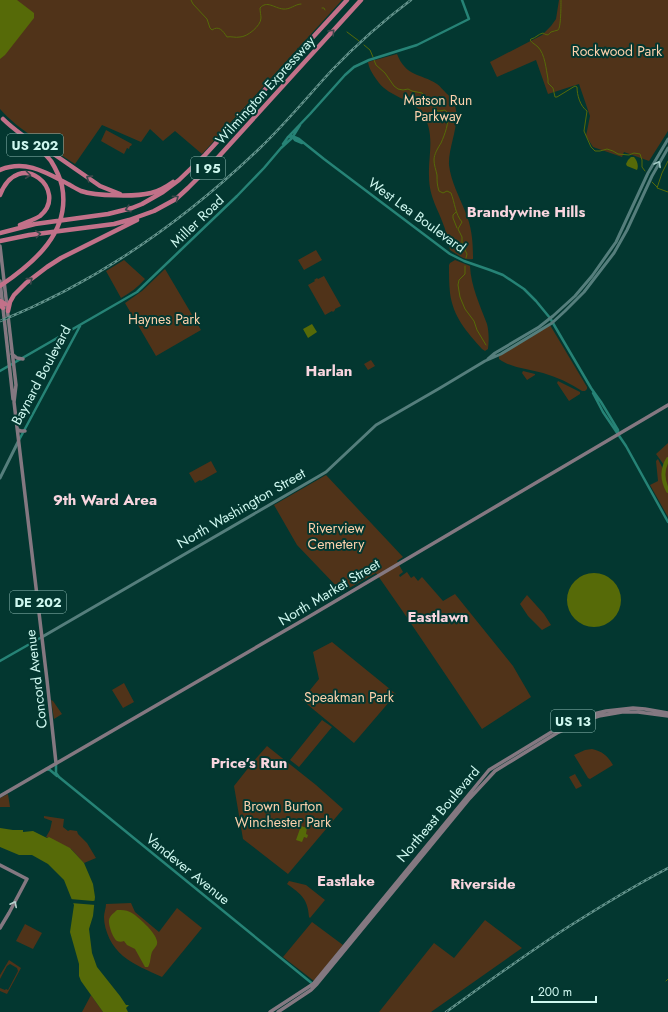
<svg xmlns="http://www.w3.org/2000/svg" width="668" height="1012" viewBox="0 0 668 1012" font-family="Jost,sans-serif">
  <rect width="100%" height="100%" fill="#033730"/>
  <!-- green -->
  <path fill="#503319" d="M0,0H342L202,154L175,131L163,141L150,129L141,142L102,125L75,164C51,148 19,131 0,109Z
    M559,0H668V131L649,161L624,152L622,157L593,147L586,136L590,116L579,84L548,94L536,60L497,77L490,62L542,35L551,26L556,19Z
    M397,54C406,77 420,73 437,84C440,86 443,90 446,93C448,95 451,97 452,99C464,118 448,144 449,165C451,182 459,196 465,211C472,227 473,242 473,259C464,261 457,254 450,250C448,243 447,236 445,229C439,210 429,198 429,176C428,155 436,133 422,113C412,100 396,98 384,88C380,85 377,80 374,76C371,71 369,68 368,62Z
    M106,130L132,144L131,146H130L129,149L127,148L124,154L101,141Z
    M316,250L322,260L304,270L298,260Z
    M124,260L145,279C138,287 130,293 121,298L106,271Z
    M455,260L470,266C471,287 480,305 487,324C489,332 489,341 488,349L485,351L482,349C467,332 453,317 450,293C449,284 449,275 449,265L450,263Z
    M165,269L201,330L156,356L125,303L142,291Z
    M324,276L341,306L335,309V310L333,312L332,311L325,315L308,285L315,281L314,280L317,278L318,279Z
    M550,325L587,387V389L585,391H582C570,383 557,377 543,373C529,369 511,368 499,359V356Z
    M371,360L375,366L368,370L364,364Z
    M523,371L535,374V375L527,380L522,373Z
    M558,381L580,392V394L569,401L557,383Z
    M668,443V517L650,485L658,481L656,461L658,459L663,469L664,465L656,454Z
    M211,461L217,472L201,481L200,480L195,483L189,473Z
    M326,475L403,557L397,561L403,572L399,575L400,577L407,572L411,578L414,576L418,581L422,577L443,601L455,594L513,666L531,697L482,729C447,677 412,624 376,573L342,592L297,545L274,505Z
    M527,595L544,614L551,625L542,630L528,616L520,604Z
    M332,642L396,694L354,743L302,700L319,679L313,652Z
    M124,683L134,702L123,708L112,690Z
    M51,700L53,701L62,714L54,719Z
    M322,720L332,727L299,767L290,760Z
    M267,746L316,785L343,809L288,874L243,839L234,786L253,762Z
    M592,749C603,752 607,755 613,765L590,779L588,778L574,755L585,750Z
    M575,774L582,786L576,789L569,777Z
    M8,794L10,807H0V798Z
    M44,816L64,819L63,827L68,831L70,830L77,831L78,834L87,843L96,858L84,863L71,849L46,837L50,830L52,821L44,818Z
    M289,881L306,885L325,900L310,918L309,917C308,899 301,894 287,884Z
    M131,903L135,912L159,932L177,908L202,928L162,977C149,971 134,965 123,956C112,947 104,931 104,917C104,913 106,908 106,904Z
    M485,920L522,948L431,1012H379L434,943L454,958Z
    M312,922L343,945L314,981L283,957Z
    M25,924L42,933L33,949L16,941Z
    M9,960L21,968L7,994L0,991V988L5,990L6,989L8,990L18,971L17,968L10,964L7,966L0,979V975Z
    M91,995L103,1012H82Z"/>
  <!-- water -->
  <path fill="#566a08" d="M0,0H17L34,13V18L5,55L0,59Z
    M631,157H634C637,160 639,166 637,170L627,166L626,164L628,160Z
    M312,324L317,332L308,338L303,329Z
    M567 600a27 27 0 1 1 54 0a27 27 0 1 1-54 0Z
    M301,826L307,828L306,834L308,835L307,838L304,837L302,842L296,840Z
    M0,828L13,830H23V832L33,831L47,838L49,837L70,848L84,863L93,884L95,897L93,916L89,929L92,953L97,967L120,996L126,1005H129L126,1008L128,1012H103L81,981L79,976V964L70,932L74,905L64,880L48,864L32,855H19L0,847Z
    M117,910C122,910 126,910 130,912C137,915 156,933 157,941C158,946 154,948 152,952C150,957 151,962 148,967H145L135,949L127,945L124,941C122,942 119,942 117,941C113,939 108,924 109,920C110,915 114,913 117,910Z"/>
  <!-- pier -->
  <path fill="#033730" d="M70,899L93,901L97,900L96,905L71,903Z"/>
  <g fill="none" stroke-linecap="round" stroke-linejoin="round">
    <!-- stream -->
    <path stroke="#566a08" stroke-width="1" d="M191,0L193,4L207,19L210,28L212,30C219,25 223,31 227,37C231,36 235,38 240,37C247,37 261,26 261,18C261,15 260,12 260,8C267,0 274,8 283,9C290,10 295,4 301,4
      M561,0C561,5 561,28 558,30C556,31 553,31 551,32C548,35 548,36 543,33C538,34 536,38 531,39L530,40C533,44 535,44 538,47C545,54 546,69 548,79V83L553,88L555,97H557L575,86L577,87C577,95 580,106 587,111L584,131L587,138L591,147L595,151H600L607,149L613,151L618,154L629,155L634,153L640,154L642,160V167L645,171
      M322,8H324L325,10
      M347,32L359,41
      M364,45L370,50L373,57
      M374,60L376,65L385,73L394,86L398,89L403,90L408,89L412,91L422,93L434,106L436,110L439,111L445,110L448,113C449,123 445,134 441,143C438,148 434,154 434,160C434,165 436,170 437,175C437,181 437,185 439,191L443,193L447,191L451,193C455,203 455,214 462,222L458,229L462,237V244L467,254L466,258
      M668,161L662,173L657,188L668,192
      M652,182L657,187
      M456,212L453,215V218L457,228
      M465,266V274L459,280L458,285L460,297L465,309L474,321L477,330L486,345
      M666,981L668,979"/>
    <!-- river -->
    <path stroke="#566a08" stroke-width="4" d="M668,459C662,469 662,480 668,491"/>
    <!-- tertiary -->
    <path stroke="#268376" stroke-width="2.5" d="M292,136L295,140L302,143
      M288,137L292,136L299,139L324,159L450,254L464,261L490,270L503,275L524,289L536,301L550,318L591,388L601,402L618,430V434
      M283,144L288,137L310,114L345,75L354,67L369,60L417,45L469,19L462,0
      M0,371L137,292L237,196L264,168L281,148L292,138L300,125
      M593,393L603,412L626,446L668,522
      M19,440L80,326
      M0,661L42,637
      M56,764V773L59,777L314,985
      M46,769L50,770L57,776"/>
    <!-- secondary -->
    <path stroke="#557e7c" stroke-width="3" d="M488,359L495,353L539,327L553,316L575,296L592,276L616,242L648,173L668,139
      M0,478L18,442
      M42,637L326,472L376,425L440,388L485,361L501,354L552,323L565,311L584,292L614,253L627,230L652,176L668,148"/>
    <!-- primary -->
    <path stroke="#847881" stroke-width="3.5" d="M0,246L16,385L14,402L47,680L56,763
      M0,281L13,399
      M12,354L17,358L23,359
      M18,430L21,431H25
      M0,796L305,619L668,405
      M0,865L27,879L9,913L0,928
      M270,1012L313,984L489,770L563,725L585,716L606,711L633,708L645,709L668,713
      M278,1012L311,990L317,984L470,798L495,771L557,733L581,722L599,716L622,712H638L668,716"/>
    <!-- motorway -->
    <path stroke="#c27189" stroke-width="4.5" d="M32,139L100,186L120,194
      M0,170C26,159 47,173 70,185C73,187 77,189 81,191C96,196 135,197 151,193C159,191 166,187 173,182
      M0,195C19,146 70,191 40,216C34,220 26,222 20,225
      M0,233L35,224L108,214L132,208L142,204L163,192L179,180L205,155L347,0
      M0,241L29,235L114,224L129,220L154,211L176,199L188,188L212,164L361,0
      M0,286C34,263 71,232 62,186C60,178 56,169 51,161C38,144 18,134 3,119
      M0,301L5,304
      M0,305L3,308
      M8,311L10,302L14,295L26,283L47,267L61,258L137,220"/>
    <!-- rail casing -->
    <g stroke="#64938c" stroke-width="2.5">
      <path id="rail" d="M0,321C97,282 185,220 260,148C286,123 308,96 332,70C356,45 383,21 411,0
        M446,1012C486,983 526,954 568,927C601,906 634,886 668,868"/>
    </g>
    <!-- rail -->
    <use href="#rail" stroke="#033730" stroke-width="1" stroke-dasharray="3" stroke-linecap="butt"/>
  </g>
  <!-- one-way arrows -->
  <defs><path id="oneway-chevron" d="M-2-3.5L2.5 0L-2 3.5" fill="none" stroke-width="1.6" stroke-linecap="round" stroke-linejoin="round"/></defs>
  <g stroke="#3c484b">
    <use href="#oneway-chevron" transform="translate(332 32) rotate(-47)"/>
    <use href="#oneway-chevron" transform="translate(28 175) rotate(7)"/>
    <use href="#oneway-chevron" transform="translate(89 178) rotate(-147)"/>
    <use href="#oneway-chevron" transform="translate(176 198) rotate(-36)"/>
    <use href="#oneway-chevron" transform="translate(128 209) rotate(163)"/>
    <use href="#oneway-chevron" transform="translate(38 234) rotate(-7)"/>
    <use href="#oneway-chevron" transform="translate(30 280) rotate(-40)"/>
  </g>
  <use stroke="#a4cdc7" href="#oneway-chevron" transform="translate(658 164) rotate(-61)"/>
  <use stroke="#b8d1ce" href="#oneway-chevron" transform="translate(14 904) rotate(-63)"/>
  <g text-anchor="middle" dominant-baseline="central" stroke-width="4" stroke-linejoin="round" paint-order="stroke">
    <!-- shield labels -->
    <g fill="#033730" stroke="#91bdb6" stroke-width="1">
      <rect x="7" y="134" width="56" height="22" rx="3"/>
      <rect x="191" y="157" width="34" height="22" rx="3"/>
      <rect x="10" y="591" width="56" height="22" rx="3"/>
      <rect x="551" y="710" width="44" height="22" rx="3"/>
    </g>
    <g font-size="13" font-weight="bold" fill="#cef7ef">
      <text x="35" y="145">US 202</text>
      <text x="208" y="168">I 95</text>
      <text x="38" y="602">DE 202</text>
      <text x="573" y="721">US 13</text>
    </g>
    <!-- park labels -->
    <g font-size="14" fill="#fdd1ac" stroke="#033730">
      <text x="617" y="51">Rockwood Park</text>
      <text x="438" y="100">Matson Run<tspan x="438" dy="16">Parkway</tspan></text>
      <text x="164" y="319">Haynes Park</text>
      <text x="336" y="528">Riverview<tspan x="336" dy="16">Cemetery</tspan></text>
      <text x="349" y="697">Speakman Park</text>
      <text x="283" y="806">Brown Burton<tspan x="283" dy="16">Winchester Park</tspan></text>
    </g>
    <!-- street labels -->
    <g font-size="14" fill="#cef7ef" stroke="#033730">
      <text transform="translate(265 90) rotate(-48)">Wilmington Expressway</text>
      <text transform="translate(417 215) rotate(36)">West Lea Boulevard</text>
      <text transform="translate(197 221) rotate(-44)">Miller Road</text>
      <text transform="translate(41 375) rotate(-62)">Baynard Boulevard</text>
      <text transform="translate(241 508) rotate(-30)">North Washington Street</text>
      <text transform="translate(329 592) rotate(-31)">North Market Street</text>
      <text transform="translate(36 679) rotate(-97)">Concord Avenue</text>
      <text transform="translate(438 814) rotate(-50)">Northeast Boulevard</text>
      <text transform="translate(188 869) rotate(39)">Vandever Avenue</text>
    </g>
    <!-- neighbourhood labels -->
    <g font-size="15" font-weight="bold" fill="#f9d6df" stroke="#033730">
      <text x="526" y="212">Brandywine Hills</text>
      <text x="329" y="371">Harlan</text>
      <text x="105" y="500">9th Ward Area</text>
      <text x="438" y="617">Eastlawn</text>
      <text x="249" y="763">Price’s Run</text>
      <text x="346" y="881">Eastlake</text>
      <text x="483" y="884">Riverside</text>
    </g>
  </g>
  <!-- scale -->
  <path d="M532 996v6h64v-6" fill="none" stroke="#cef7ef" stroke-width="2"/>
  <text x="538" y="996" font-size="12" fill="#cef7ef" stroke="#033730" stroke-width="3" paint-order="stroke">200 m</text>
</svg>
